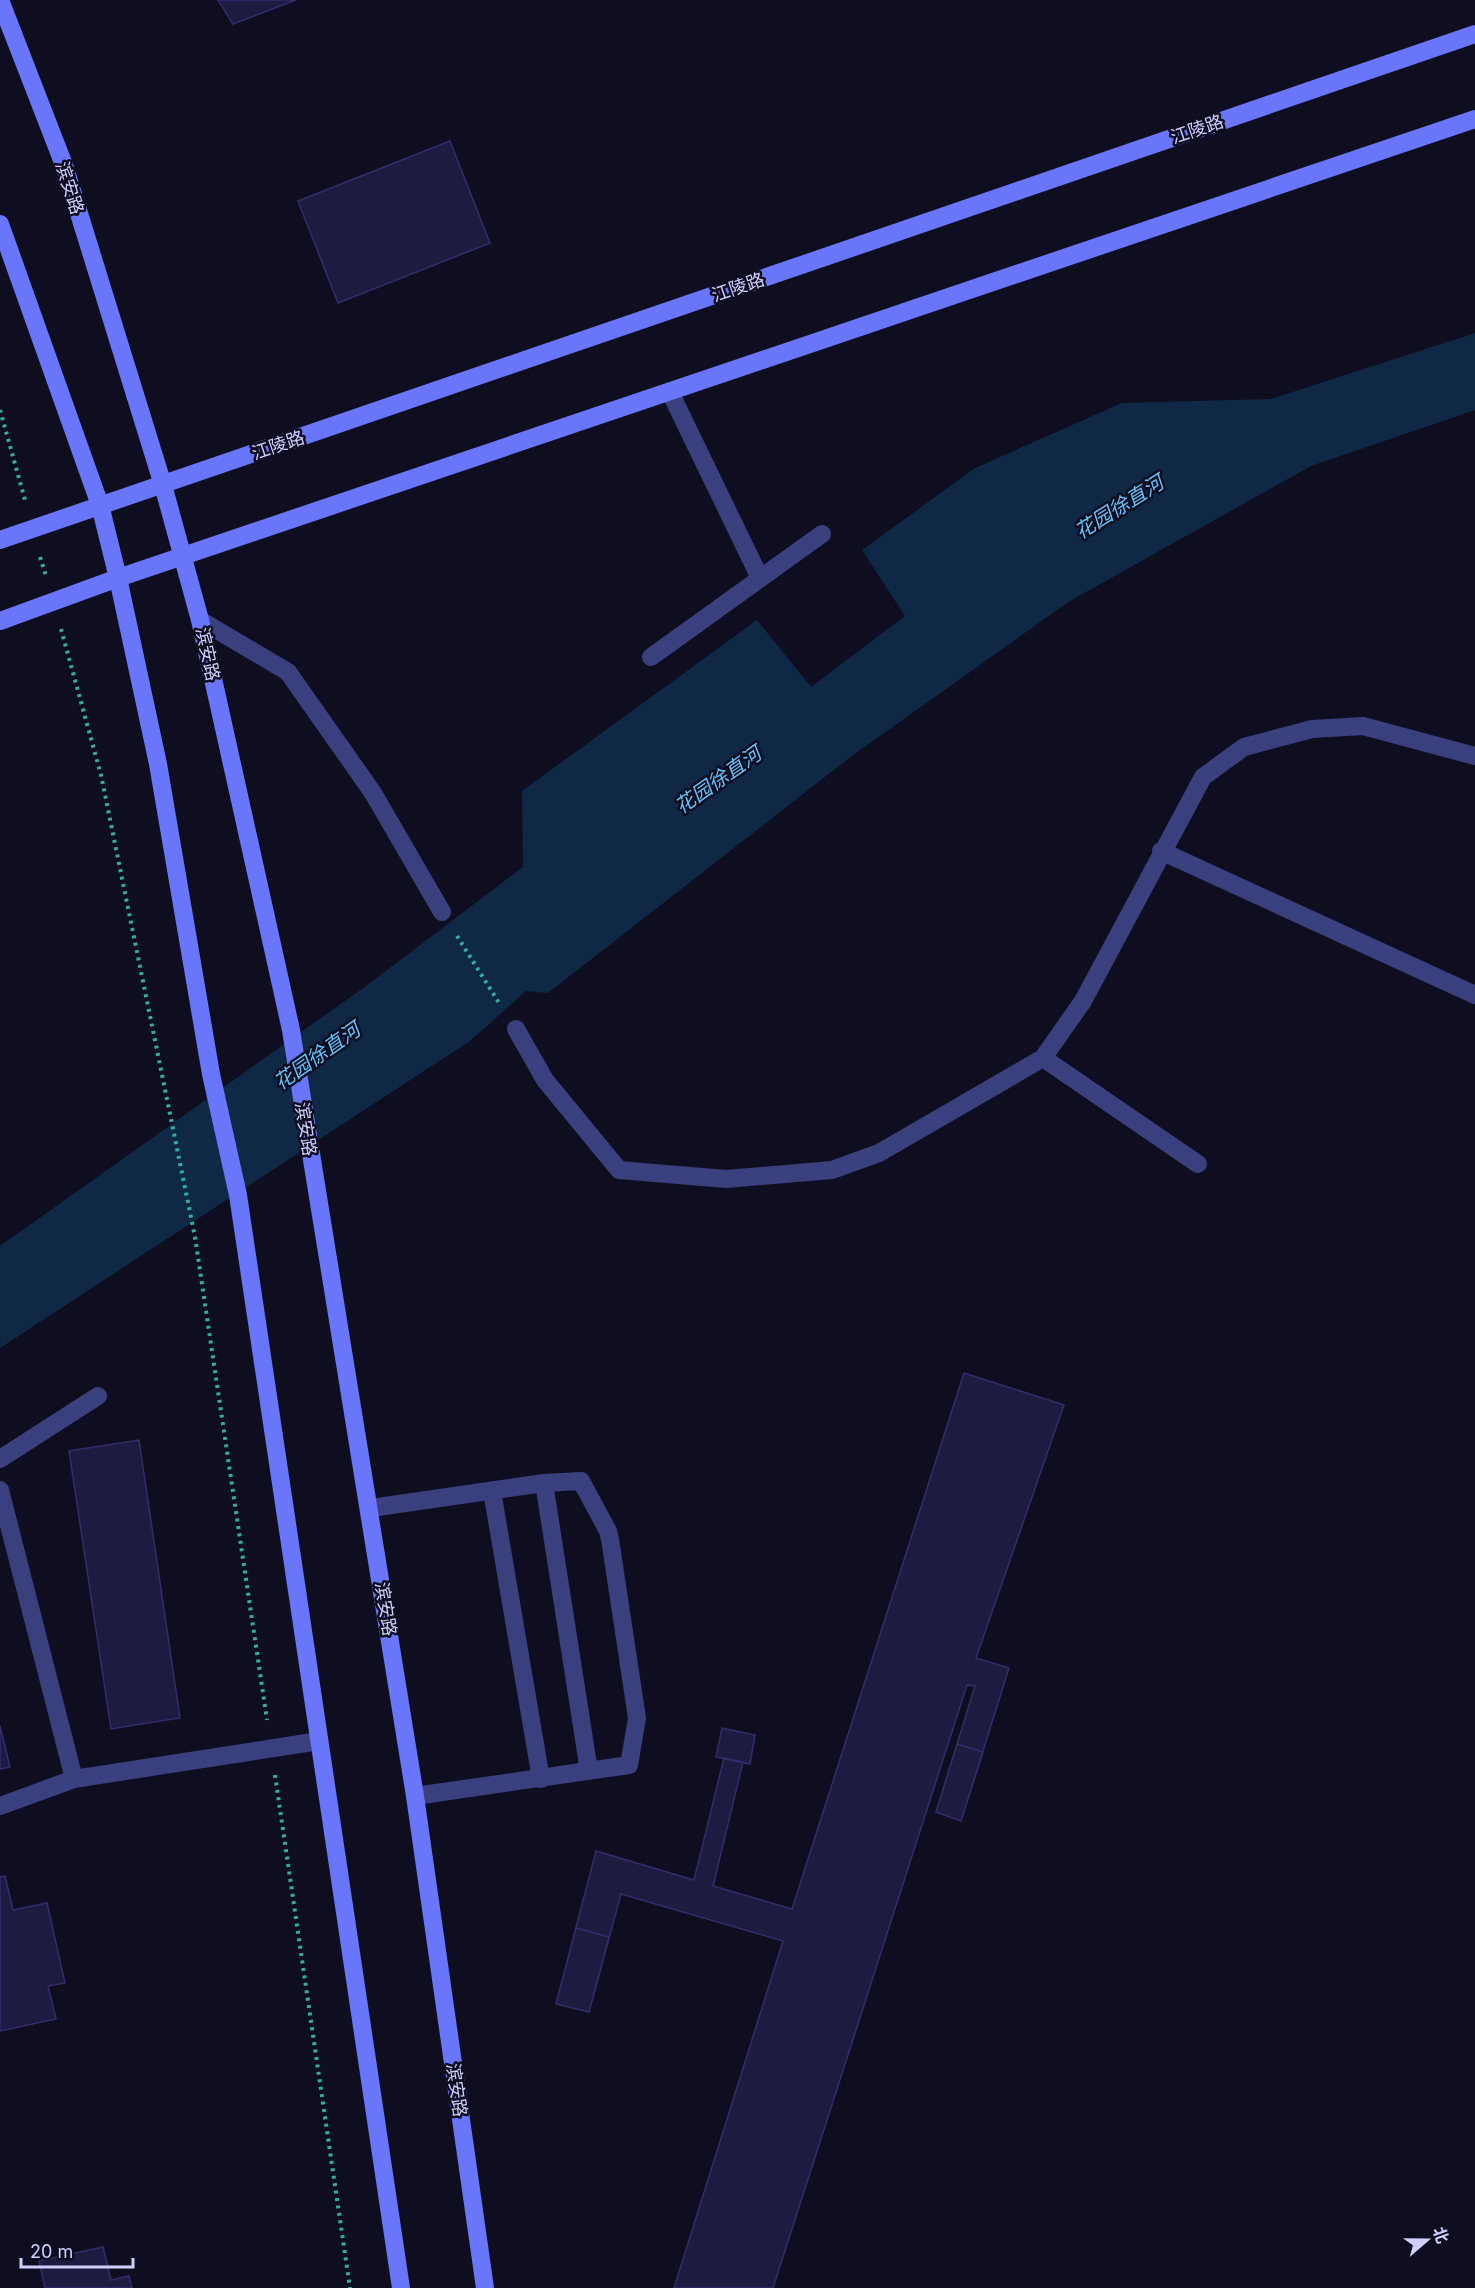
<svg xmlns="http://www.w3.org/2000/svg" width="1475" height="2288" viewBox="0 0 1475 2288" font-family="Inter,'Noto Sans SC',sans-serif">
  <rect width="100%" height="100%" fill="#0f0e21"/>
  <!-- water -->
  <path fill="#0e2845" d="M1475,333V410L1311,466L1070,601L853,755L548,993L526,991L470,1041L0,1348V1246L366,986L523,867L522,791L757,620L811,687L905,616L862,550L975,468L1122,403L1271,399Z"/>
  <!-- building -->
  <path fill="#1e1b41" stroke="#332d6c" stroke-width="1.5" d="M218,0H296L233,24Z
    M450,141L490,243L338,303L298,201Z
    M964,1373L1064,1405L976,1658L1009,1668L961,1821L936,1812L975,1686L967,1685L773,2288H674L783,1941L621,1894L589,2012L556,2004L596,1851L694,1880L724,1758L743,1762L713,1886L792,1909Z
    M139,1440L180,1718L111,1729L69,1451Z
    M0,1726L10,1767L0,1769Z
    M722,1728L755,1735L750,1764L716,1757Z
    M957,1744L983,1752L961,1821L936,1812Z
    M5,1876L13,1910L47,1903L65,1983L48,1986L56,2019L0,2031V1877Z
    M576,1928L609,1937L589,2012L556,2004Z
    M103,2247L111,2280L129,2276L132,2288H45L39,2261Z"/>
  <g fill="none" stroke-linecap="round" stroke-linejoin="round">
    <!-- path -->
    <path stroke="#32af9a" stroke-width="4" stroke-dasharray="3 4.5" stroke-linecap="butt" d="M0,410L25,500
      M40,557L46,576
      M61,629L101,775L195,1237L267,1720
      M457,936L501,1006
      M275,1775L350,2288"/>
    <!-- lane -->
    <path stroke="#3a3f7e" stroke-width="18" d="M670,392L760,578
      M200,620L288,672L373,793L442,912
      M651,657L822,534
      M1161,851L1475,995
      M516,1029L545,1080L619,1170L726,1179L832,1170L879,1153L1043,1058L1083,1001L1203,777L1244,747L1312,729L1363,726L1475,756
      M1043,1058L1198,1164
      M0,1459L98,1396
      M544,1483L589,1771
      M0,1490L74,1779
      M492,1491L541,1779
      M371,1508L544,1483L581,1481L608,1531L610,1539L637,1718L629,1765L415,1796
      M0,1806L74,1779L319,1741"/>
    <!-- secondary -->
    <path stroke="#6976fa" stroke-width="18" d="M0,0L64,165L163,485L200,620L291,1030L415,1796L485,2288
      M0,224L100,505L118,578L158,764L211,1074L238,1195L401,2288
      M0,540L1475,34
      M0,621L118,578L1475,119"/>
  </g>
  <g text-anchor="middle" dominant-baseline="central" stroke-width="5" stroke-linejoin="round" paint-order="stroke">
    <!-- street labels -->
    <g font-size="18" fill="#cfcffd" stroke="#0f0e21">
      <text transform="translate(1197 129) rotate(-19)">江陵路</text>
      <text transform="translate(70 188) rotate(72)">滨安路</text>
      <text transform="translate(738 287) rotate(-19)">江陵路</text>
      <text transform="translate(278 445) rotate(-19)">江陵路</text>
      <text transform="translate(208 654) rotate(78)">滨安路</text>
      <text transform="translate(306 1129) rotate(81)">滨安路</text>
      <text transform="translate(386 1609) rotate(81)">滨安路</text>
      <text transform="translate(457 2090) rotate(82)">滨安路</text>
    </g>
    <!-- water labels -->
    <g font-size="20" font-style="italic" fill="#61c4fa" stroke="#0f0e21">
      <text transform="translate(1119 507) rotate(-32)">花园徐直河</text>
      <text transform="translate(718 780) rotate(-35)">花园徐直河</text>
      <text transform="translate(317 1056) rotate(-35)">花园徐直河</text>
    </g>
  </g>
  <!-- north arrow -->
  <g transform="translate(1427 2240) rotate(70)" stroke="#0f0e21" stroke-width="4.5" paint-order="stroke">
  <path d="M0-4.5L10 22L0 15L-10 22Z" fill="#cfcffd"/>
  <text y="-9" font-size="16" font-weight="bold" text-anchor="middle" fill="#cfcffd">北</text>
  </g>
  <!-- scale -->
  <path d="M21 2258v9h112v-9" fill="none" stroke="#cfcffd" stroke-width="3"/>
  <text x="30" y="2258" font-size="18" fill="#cfcffd" stroke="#0f0e21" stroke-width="4.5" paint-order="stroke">20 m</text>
</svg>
